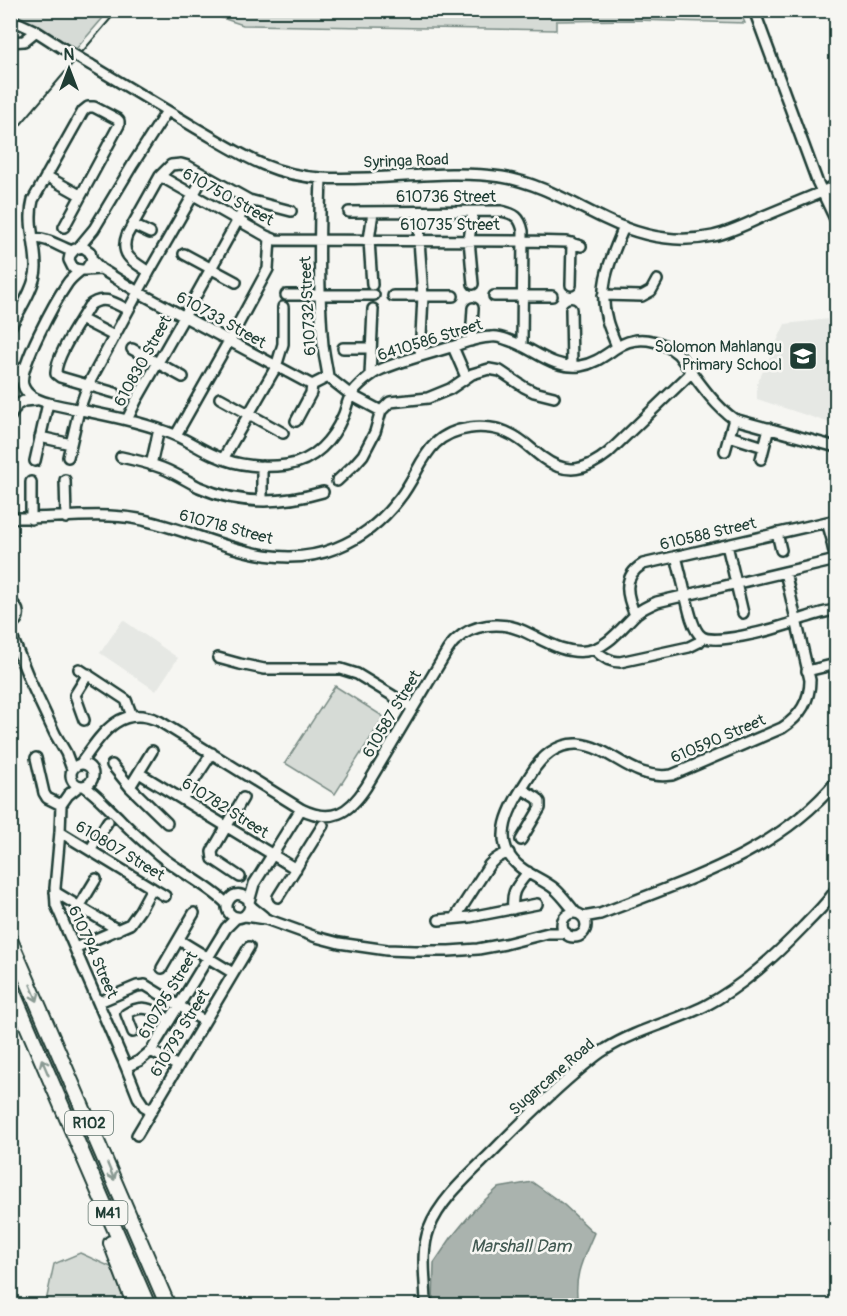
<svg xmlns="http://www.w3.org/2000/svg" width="847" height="1316" viewBox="0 0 847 1316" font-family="Pangolin,sans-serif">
  <rect width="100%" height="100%" fill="#f6f6f2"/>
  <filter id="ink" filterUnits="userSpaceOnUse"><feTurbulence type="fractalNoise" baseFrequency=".0167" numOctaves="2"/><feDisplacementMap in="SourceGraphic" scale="12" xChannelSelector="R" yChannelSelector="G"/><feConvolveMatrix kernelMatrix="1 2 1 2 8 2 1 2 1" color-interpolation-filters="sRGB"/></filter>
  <g filter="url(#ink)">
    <!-- built -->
    <path fill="#e6e8e4" d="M829,319L836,328V425L757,399V384L785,324Z
      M123,620L178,658L156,691L100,653Z"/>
    <!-- green -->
    <path fill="#d6dbd6" stroke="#7a8c85" stroke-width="1.5" d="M739,10L745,23L635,20L556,21V30L243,25L201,11Z
      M10,11L11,10L109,11L76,49L38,26L11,13Z
      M335,686L384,717L335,794L285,763Z
      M80,1253L111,1267L128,1305L45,1306L54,1264Z"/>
    <!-- water -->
    <path fill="#aab3ae" stroke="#72847d" stroke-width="1.5" d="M532,1182L563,1204L594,1233C583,1259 573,1276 578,1305H433L434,1263L451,1238L474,1210L498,1188Z"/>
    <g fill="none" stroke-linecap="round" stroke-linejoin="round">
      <!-- minor casing -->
      <g stroke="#1f3d34" stroke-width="14">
        <path id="minor" d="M754,10L817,181L836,221
          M10,19L34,30L62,48
          M10,42L24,41L35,32
          M91,65C126,86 161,107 196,128C238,152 269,175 321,178C381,182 442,168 502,177C540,183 573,204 607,220C640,236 676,244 713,236C731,232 747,224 764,216C783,208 803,200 822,192L836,185
          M46,176L80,195
          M160,176L266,236L276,240L524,241L567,242L581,246
          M321,178C319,234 318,290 323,345C324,356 327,367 328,377L351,395L381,411
          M349,212L501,211C515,214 520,217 523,231L522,346
          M473,212L469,240L473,284
          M133,225L150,233
          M33,238C49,238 57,246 72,251
          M79,247L94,229L133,164L167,111
          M184,254L236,282
          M92,260L101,269L138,292L312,385L328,377
          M87,268L92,260L90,252L83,247L75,249L70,255L69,260L73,268C81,272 92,269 101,269
          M80,271C75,275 70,279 67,284C56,300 18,368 23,385C26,396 38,400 48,403C87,412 129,418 167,432C185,438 199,449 216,456C237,466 265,468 287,465C314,461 333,440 343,416C346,410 347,401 351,395C356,386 372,373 382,369C404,360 428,354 451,347C464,343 477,337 491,337C496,336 503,338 508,340C534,348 551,369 580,366C594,364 604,356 616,348C636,334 660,339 678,354C694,375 713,405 734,419L836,447
          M149,272C134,262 119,256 127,235L160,176L171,165L181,164L188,166L249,200L291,211
          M372,285L369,240L373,212
          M571,285L572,243
          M286,295H374
          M603,295L642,296L651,291L657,280
          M393,296H453
          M494,296H552
          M571,309L572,366
          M81,319L114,336
          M10,328C19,311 36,286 36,267C36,244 27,223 33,200L83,111L88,107H94L117,119L119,121V125L64,227
          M471,341L473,308
          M453,347L466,377
          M617,347C614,338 609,329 607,320C597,285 611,259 624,227
          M343,348H371
          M132,349L183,377
          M420,356L423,296L419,240L421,212
          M370,375L373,309
          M12,382L23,368
          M115,393L60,377L56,374C55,357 80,322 89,306C102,294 115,303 128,310
          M220,398L283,433
          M10,404L17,405L24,401L36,400
          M10,417L17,405
          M127,420L136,401L184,317L249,200
          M296,421L311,393L312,385
          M176,435L229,341L268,269L270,238
          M729,436L764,447
          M40,437L71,444
          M725,451L734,419
          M68,457L79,410L88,385L149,272L204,176
          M121,457C135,460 149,463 162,468C175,473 187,481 199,487C239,505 282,504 323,492
          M223,459L276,367L283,344V307
          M761,459L769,428
          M35,461L48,403
          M151,465L159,429
          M262,466V501
          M65,480L66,518
          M337,481L355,464L363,455L375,432L381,411L390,402L428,398L450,389L472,374L489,369L500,371L524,387L534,392L554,397
          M31,482V519
          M10,518C51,519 99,512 138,519C203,531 268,576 336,548C361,538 383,520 399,499C423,469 424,434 470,428C482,426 499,428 510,434C522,439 532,450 543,458C567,476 587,470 608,453L692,372
          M827,522L832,539
          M777,533L781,550
          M832,543L836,561
          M727,545L731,562
          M676,556L681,576
          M732,566L743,613
          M682,580C686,593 690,628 701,636C712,646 771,630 786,625C793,623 800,619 808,617C816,614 826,612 834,610
          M10,602C20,608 22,619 10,625
          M635,615C627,596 621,577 643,564L836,520
          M10,632L30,681L55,734L66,753L72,769
          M595,650C602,657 609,662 620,662L689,647L699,642L702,638
          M218,658L240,664L264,669H341L357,674L413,708
          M79,669L126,700L132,716
          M807,671L836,664
          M84,720L75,695L88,674
          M36,758L44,793L47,798L61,805
          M81,763C101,735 120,703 159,721L301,809C332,824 349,813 366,787L447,651C450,647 452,643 456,640C472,624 500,621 521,630C542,639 562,654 586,651C608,648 622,627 637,613C643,608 650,605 657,602L836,560
          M71 775a11 11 0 1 1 22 0a11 11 0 1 1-22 0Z
          M112,765L130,787L167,823
          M139,773L296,869
          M79,786L68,795L61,805L60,832L55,888L56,905L126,1067L138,1097L144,1106L151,1110
          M84,786C97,795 106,806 118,817C131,831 145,843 159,855C181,873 208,885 227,904
          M130,787L152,751
          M182,799L212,753
          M60,832L165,896
          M521,840L540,808V802L537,798L522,789
          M90,850L108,821
          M240,877L213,859L212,852L214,848L243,798
          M55,892L118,930
          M278,897L323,825
          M249,902L254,884L301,809
          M250,906C249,913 242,921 233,916C219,909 232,887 245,897C251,901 247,899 250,905C253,909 260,913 264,917
          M79,907L96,879
          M513,909C511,890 517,887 528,872
          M576,913C569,905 563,896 555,889C544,880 531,876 520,867C486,840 514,801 531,774C541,757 557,743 578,744C613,747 631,781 672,775L782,728C799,717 810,701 810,680L785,572
          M562 925a12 12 0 1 1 24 0a12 12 0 1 1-24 0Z
          M245,916L266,919L316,937L339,943L387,950L415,951H449L478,949L505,944L548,933H566
          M583,917L600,914C684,881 776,854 836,782
          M455,918L489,865C495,858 500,855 509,853
          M439,920L470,917L537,904
          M179,940L233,973
          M75,948L130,924L140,910L152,888
          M162,968L194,913
          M99,1002L137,986L145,985L204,1021
          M133,1032L126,1014C144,1002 154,1011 170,1020
          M151,1051L178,1066
          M126,1067L139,1061L151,1051L226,928L237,917
          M137,1135L249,947
          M426,1306C426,1280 420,1253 429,1229C441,1197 475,1170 498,1146C523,1121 547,1097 574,1074C584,1066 594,1056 606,1049C636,1030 673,1022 705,1006C743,986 775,956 804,926C815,914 828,903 836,889"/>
      </g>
      <!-- highway casing -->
      <g stroke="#1f3d34" stroke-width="18">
        <path id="highway" d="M10,940L168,1306
          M10,986L148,1306
          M111,1243L135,1306"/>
      </g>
      <!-- minor -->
      <use href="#minor" stroke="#f6f6f2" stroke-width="9"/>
      <!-- highway -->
      <use href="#highway" stroke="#f6f6f2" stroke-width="14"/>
      <!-- rail -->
      <path stroke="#1f3d34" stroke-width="2" d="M10,137L118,10"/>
      <!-- minor-bridge casing -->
      <g stroke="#1f3d34" stroke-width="14" stroke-linecap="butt">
        <path id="minor-bridge" d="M62,48L91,65"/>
      </g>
      <!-- minor-bridge -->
      <use href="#minor-bridge" stroke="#f6f6f2" stroke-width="9"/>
    </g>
    <!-- one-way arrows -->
    <defs><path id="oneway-shaft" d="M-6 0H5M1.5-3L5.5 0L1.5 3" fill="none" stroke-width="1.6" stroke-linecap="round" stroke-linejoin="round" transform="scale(1.5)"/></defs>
    <g stroke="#8a9a93">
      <use href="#oneway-shaft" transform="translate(34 993) rotate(67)"/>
      <use href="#oneway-shaft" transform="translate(45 1067) rotate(-113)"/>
      <use href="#oneway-shaft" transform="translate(111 1172) rotate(67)"/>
    </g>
  </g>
  <!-- icons -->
  <defs>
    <g id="school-square" transform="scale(1.5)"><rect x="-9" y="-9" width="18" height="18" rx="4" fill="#1f3d34" stroke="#f6f6f2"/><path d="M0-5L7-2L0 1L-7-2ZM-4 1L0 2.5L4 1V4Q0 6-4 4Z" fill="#fff"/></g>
  </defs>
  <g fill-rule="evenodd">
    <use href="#school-square" x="803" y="356"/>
  </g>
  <g text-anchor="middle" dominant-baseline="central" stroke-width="5" stroke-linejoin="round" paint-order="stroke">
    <!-- shield labels -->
    <g fill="#f6f6f2" stroke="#60746d" stroke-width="1.5">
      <rect x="65" y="1111" width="48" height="24" rx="4.5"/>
      <rect x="88.5" y="1201" width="39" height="24" rx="4.5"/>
    </g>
    <g font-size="15" font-weight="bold" fill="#1f3d34">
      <text x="89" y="1123">R102</text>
      <text x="108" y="1213">M41</text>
    </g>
    <!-- street labels -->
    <g font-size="16" fill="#1f3d34" stroke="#f6f6f2">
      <text transform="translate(406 161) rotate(-2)">Syringa Road</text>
      <text transform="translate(228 197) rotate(29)">610750 Street</text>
      <text x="446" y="197">610736 Street</text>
      <text x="450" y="225">610735 Street</text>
      <text transform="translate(308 306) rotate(-93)">610732 Street</text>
      <text transform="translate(221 320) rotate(29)">610733 Street</text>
      <text transform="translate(430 340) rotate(-17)">6410586 Street</text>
      <text transform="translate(143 361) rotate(-61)">610830 Street</text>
      <text transform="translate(226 527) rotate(15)">610718 Street</text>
      <text transform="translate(708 534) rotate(-13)">610588 Street</text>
      <text transform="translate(392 714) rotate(-59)">610587 Street</text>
      <text transform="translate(718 739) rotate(-23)">610590 Street</text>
      <text transform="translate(225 808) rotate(32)">610782 Street</text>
      <text transform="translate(120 851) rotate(31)">610807 Street</text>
      <text transform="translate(93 952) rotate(66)">610794 Street</text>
      <text transform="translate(168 995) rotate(-59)">610795 Street</text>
      <text transform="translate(180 1033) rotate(-59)">610793 Street</text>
      <text transform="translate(552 1077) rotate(-41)">Sugarcane Road</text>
    </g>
    <!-- poi labels -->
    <g font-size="16" fill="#1f3d34" stroke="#f6f6f2" text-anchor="end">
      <text x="782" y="347">Solomon Mahlangu<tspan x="782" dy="18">Primary School</tspan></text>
    </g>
    <!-- water labels -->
    <g font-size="18" font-style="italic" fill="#425a52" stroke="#f6f6f2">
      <text x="521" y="1246">Marshall Dam</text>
    </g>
  </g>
  <!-- margin -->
  <rect width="847" height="1316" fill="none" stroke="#f6f6f2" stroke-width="36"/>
  <rect x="18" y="18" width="811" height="1280" fill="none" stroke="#1f3d34" stroke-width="2" filter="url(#ink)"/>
  <!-- north arrow -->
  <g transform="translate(69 69)" stroke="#f6f6f2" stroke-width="4.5" paint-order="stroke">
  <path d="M0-4.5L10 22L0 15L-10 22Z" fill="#1f3d34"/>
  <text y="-9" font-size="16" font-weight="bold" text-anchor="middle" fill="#1f3d34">N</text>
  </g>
</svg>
